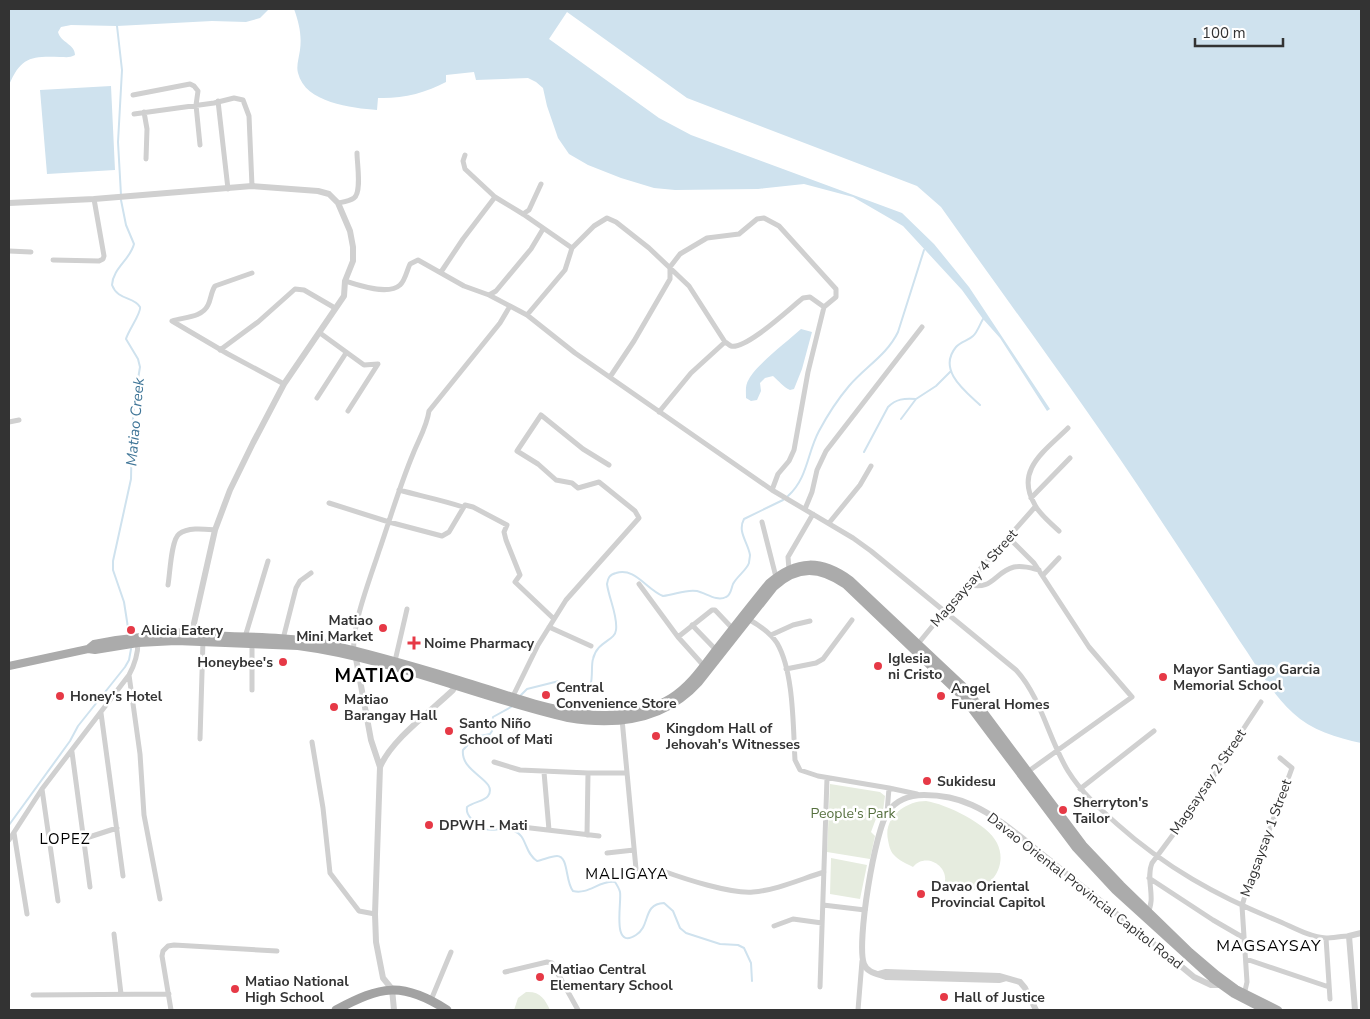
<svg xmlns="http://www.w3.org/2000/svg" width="1370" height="1019" viewBox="0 0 1370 1019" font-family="'Nunito Sans',sans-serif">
  <rect width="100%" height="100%" fill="#fff"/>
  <!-- green -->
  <path fill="#e6ecdf" d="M830,784L880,792L885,796L883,811L877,816L871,832L875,836L870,859L827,852Z
    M926,801C946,804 988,824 997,843C1009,867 989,893 963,891C956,891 950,888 944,885C951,867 926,851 913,867C907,864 898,860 894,855C890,851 889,845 888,840C883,817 906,801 926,801Z
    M831,858L867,865L860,899L830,894Z
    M526,992C540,991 545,999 550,1010H514L518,998Z"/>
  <!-- water -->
  <path fill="#cfe2ee" d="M9,9H269L260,18L246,22L212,21L117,26L71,25L61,27L58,32C61,43 75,44 75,55C70,58 66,57 60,57C31,56 21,57 9,85Z
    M294,9H1361V743C1337,738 1311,730 1293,713C1271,693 1256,664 1239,640C1212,598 1184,555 1156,513C1088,409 1013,309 941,207L917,186L687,98L567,12L549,39L659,118L691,135L902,213L934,244L969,287L1050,409L1047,411L1000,338L983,319L962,290L903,226L853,197L804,184L758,189L675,190L654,188L621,178L588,165L569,154L558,138L547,106L543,88L536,82L528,78L476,80L474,72L446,75V82C426,93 401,99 378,98L377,110C352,108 305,103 298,73C296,67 299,57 300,50C302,35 299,23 294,9Z
    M111,86L115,170L47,174L40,90Z
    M801,329L812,332L802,369L794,389L790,390C783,387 779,381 773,376L765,378L760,383L761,391L757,400L751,401L746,398C746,391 745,385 749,379C757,364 788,341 801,329Z"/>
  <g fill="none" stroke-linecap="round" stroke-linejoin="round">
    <!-- stream -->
    <path stroke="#cfe2ee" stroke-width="2" d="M117,26L122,70L118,142L121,195
      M121,200L126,225L134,244C130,260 113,268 112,285C118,301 134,296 140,307C142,312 128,331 126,339L138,359L140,367L135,397L132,429L131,479L113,561V570L124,602L129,634
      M980,405C965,391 937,370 956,347C961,341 968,341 973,336C977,333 980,324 983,319
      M901,419L916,399L936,386L951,371
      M864,452L888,407C896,399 904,398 916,399
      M788,496C808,478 807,453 819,431C827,416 838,399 849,386C865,367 887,355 898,332L924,250
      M521,695L527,689L559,681C568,683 573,695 582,693C596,691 590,668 593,659C597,641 615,641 616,630C618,616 609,599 607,584C608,578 609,575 616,573C635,567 646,589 663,596C675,595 685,589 697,591C706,593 717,602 726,597C731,595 731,589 733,584C737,576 746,571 749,563C749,561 750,557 750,555C748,542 737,532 744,519L783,500
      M511,707L493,717L492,731L490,734L475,737L463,750C460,773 499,780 488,796C485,801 473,802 467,807C466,813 469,816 473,821C487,837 498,825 514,831C527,835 524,853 537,861C543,860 551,856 557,856C569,856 565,882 573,891C589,895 599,880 615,882C617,885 619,888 620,892C622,902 611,951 636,935C651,926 642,904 664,903L673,911L680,928L686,933L720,944L738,945L744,948L751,963L752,981
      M9,825L70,741L78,726L125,667L129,660L131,649"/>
    <!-- minor -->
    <path stroke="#d0d0d0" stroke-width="5" d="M133,95L190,84L194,86L198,91L196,105L200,145
      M218,101L228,189
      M144,112L147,129L146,159
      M134,114L214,103L234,98L243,100L249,116L252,186
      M465,155L463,161L465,169L495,197L523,214L572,248
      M338,203C343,202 350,201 354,198C362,192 357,164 357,153
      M523,214L529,210L541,184
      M9,251L31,252
      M53,260L99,261L103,259L104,256L94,199
      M441,272L463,239L495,197
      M345,281C357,285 388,296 400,285C405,281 407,270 410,264L418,260L464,286L489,295L510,306L500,323L429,411C427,426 419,439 413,454C400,485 390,519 379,551C371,576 351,627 354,651
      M489,295L496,291L531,249L543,229
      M510,306L527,315L575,353L772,490L853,538L871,551L1016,670C1041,697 1049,740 1068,771C1081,792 1099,808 1117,824C1165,867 1217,896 1276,920C1291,926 1309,937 1326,938C1333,938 1342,936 1349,936
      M527,315L565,270L572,248L594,226L607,218L616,222L649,248L689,286L725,342C727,343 729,345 731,346C746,350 790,308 803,298L810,297L824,307
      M172,321L228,354L284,384
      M172,321C183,317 202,318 208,305C211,299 211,292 215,286L252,273
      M320,333L364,365L378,364L348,411
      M220,350L258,322L295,289L304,290L335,308
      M610,377L634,341L670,279V267L680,254L707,238L739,234L757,219L764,218L779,226L836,289V297L824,307L808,372L794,450L789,461L778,474L772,490
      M317,398L346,353
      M659,412L691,373L725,342
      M9,422L19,420
      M399,490C421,496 442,500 463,507
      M1031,498L1070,458
      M329,503L389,522L442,536L449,532L465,505L473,507L507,525L504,532L506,540L520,575L515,582L554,619
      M805,509L812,492L817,470L826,451L922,327
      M762,522L776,577
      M829,523L860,485L871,466
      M1059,531C1051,523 1040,515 1035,505C1014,470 1045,451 1068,428
      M1009,538L1034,563L1089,647L1132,697L1026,773
      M789,570L788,557L813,514
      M1043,575L1059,558
      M639,584L678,637L704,666
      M967,584C993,592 994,572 1014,567C1023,565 1031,568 1039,570
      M168,585C170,574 171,540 179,534C188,527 204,529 215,530
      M748,619C759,625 770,632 777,643C794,672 793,727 795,760L800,770L818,776L889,788L917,794
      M692,625L718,652
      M549,627L591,646
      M771,635L793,625L810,621
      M245,637L268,561
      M678,637L712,610H715L733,629
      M283,639L296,588L300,581L311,573
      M252,643V690
      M917,645L967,584L1035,507
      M395,661L407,609
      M786,669L816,663L823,659L852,620
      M129,675L140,754L144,815L160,899
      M513,696L538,645L566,600L639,518L635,511L599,482L578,488L572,483L556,480L538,464L517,451L541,415L583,449L609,465
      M101,713L123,876
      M622,719L636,869
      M200,739L203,640
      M312,742L323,808L330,873L359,911L375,914
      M72,752L90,887
      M494,762L520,770L588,773
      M544,772L549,830
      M42,789L58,901
      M1080,789L1154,731
      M887,813L889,788
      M522,827L599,836
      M14,833L27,914
      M587,835L588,773H627
      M83,839L117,828
      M9,840L42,789L129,675C135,664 138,655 138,642
      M607,853L634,850
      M663,871C685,879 731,894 753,892C777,890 801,879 824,872
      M1149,878L1213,920L1244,938
      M823,905L865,910
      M1147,914C1157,898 1145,880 1152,863L1201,797L1223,760L1261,702
      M774,926L793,919L822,923
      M114,934L121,994
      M1326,938L1330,999
      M1246,959L1329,987
      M505,972L547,962L552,963L578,1010
      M820,987L827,778
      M33,995L169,994
      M1244,995L1247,982L1242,906L1244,899L1292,768L1280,758
      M431,1000L451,952
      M171,1010L162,956L163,951L168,946L174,945L277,951
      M858,1010L862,961"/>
    <!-- tertiary -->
    <path stroke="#d0d0d0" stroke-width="6" d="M9,203L94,199L252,186L318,191L329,194L338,203L350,231L353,247V261L345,281L344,296L284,384L253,443L230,490L215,530L190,641
      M355,653L371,740L380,767
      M879,974L886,972L999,976L1020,982L1025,988L1036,1010
      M1006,978L999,980L886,977C878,974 867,973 864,964C856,944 875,829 888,812C896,800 910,795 924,795C940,795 957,798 972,805C1001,818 1026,842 1052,862C1099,900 1147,938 1194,977L1211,985H1223
      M394,1010L392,989L383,978L376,942L375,914L380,767C392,739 430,712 453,690L457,682
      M1355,1010L1349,936L1361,933"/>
    <!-- primary -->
    <path stroke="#ababab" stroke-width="8" d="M88,649L94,644L116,640L192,631L203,635C244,637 287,636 327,644C372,654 416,667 459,680C523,699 608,737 671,698C690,686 702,668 715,651C733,628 751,605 769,583C797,559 821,559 850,580L967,690L1083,845L1121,885L1190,952L1217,975L1236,989L1278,1010
      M9,666L88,649L95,650L138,643L176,641L298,646C390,658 477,697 568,718C616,726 665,720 699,682L774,587C798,565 820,567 846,585L962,696L1076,848L1115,890L1213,979L1234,994L1265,1010"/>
    <!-- trunk -->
    <path stroke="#a2a2a2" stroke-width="9" d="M336,1010C381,986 402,981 447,1010"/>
  </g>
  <!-- markers -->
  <g fill="#e63946" stroke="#fff" stroke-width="2">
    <circle cx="383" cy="628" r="5"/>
    <circle cx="131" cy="630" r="5"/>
    <path d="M411.5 635.5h5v5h5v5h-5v5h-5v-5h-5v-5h5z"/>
    <circle cx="283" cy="662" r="5"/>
    <circle cx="878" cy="666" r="5"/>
    <circle cx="1163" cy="677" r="5"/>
    <circle cx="546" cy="695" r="5"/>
    <circle cx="60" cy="696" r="5"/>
    <circle cx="941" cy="696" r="5"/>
    <circle cx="334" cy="707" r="5"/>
    <circle cx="449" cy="731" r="5"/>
    <circle cx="656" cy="736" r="5"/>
    <circle cx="927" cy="781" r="5"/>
    <circle cx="1063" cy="810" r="5"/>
    <circle cx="429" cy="825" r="5"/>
    <circle cx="921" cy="894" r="5"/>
    <circle cx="540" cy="977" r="5"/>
    <circle cx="235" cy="989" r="5"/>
    <circle cx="944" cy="997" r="5"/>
  </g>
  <g text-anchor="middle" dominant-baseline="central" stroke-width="5" stroke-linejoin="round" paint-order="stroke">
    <!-- street labels -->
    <g font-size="14" fill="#333" stroke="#fff">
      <text transform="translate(974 578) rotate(-49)">Magsaysay 4 Street</text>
      <text transform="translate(1208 782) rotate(-56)">Magsaysay 2 Street</text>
      <text transform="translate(1266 838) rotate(-70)">Magsaysay 1 Street</text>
      <text transform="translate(1085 891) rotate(38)">Davao Oriental Provincial Capitol Road</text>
    </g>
    <!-- poi labels -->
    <g font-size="14" font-weight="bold" fill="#333" stroke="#fff" text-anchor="start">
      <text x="373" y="620" text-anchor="end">Matiao<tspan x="373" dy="16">Mini Market</tspan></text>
      <text x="141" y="630">Alicia Eatery</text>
      <text x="424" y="643">Noime Pharmacy</text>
      <text x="888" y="658">Iglesia<tspan x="888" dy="16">ni Cristo</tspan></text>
      <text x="273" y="662" text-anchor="end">Honeybee's</text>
      <text x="1173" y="669">Mayor Santiago Garcia<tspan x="1173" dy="16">Memorial School</tspan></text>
      <text x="556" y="687">Central<tspan x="556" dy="16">Convenience Store</tspan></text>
      <text x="951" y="688">Angel<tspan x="951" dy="16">Funeral Homes</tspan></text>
      <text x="70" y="696">Honey's Hotel</text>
      <text x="344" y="699">Matiao<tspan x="344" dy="16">Barangay Hall</tspan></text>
      <text x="459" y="723">Santo Niño<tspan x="459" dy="16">School of Mati</tspan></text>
      <text x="666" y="728">Kingdom Hall of<tspan x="666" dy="16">Jehovah's Witnesses</tspan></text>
      <text x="937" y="781">Sukidesu</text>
      <text x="1073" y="802">Sherryton's<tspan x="1073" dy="16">Tailor</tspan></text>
      <text x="439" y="825">DPWH - Mati</text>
      <text x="931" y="886">Davao Oriental<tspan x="931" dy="16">Provincial Capitol</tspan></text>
      <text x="550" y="969">Matiao Central<tspan x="550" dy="16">Elementary School</tspan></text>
      <text x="245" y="981">Matiao National<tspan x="245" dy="16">High School</tspan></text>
      <text x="954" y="997">Hall of Justice</text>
    </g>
    <!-- park labels -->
    <g font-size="14" fill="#56703f" stroke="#fff">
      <text x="853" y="813">People's Park</text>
    </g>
    <!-- water labels -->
    <g font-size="15" font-style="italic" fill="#3f7597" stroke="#fff">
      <text transform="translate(135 422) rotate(-85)">Matiao Creek</text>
    </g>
    <!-- neighbourhood labels -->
    <g font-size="15" letter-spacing="1" fill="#000" stroke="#fff">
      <text x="65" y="839">LOPEZ</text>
      <text x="627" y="874">MALIGAYA</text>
    </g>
    <!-- quarter labels -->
    <g font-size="16" letter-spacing="1" fill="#000" stroke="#fff">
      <text x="1269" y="946">MAGSAYSAY</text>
    </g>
    <!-- district labels -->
    <g font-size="19" font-weight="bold" letter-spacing="1" fill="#000" stroke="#fff">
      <text x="375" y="676">MATIAO</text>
    </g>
  </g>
  <!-- border -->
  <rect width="1370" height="1019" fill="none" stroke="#333333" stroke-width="20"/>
  <!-- scale -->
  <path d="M1195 38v8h88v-8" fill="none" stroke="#333333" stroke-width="2.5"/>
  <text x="1202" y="38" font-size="15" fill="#333333" stroke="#ffffff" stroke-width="4" paint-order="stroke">100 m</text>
</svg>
